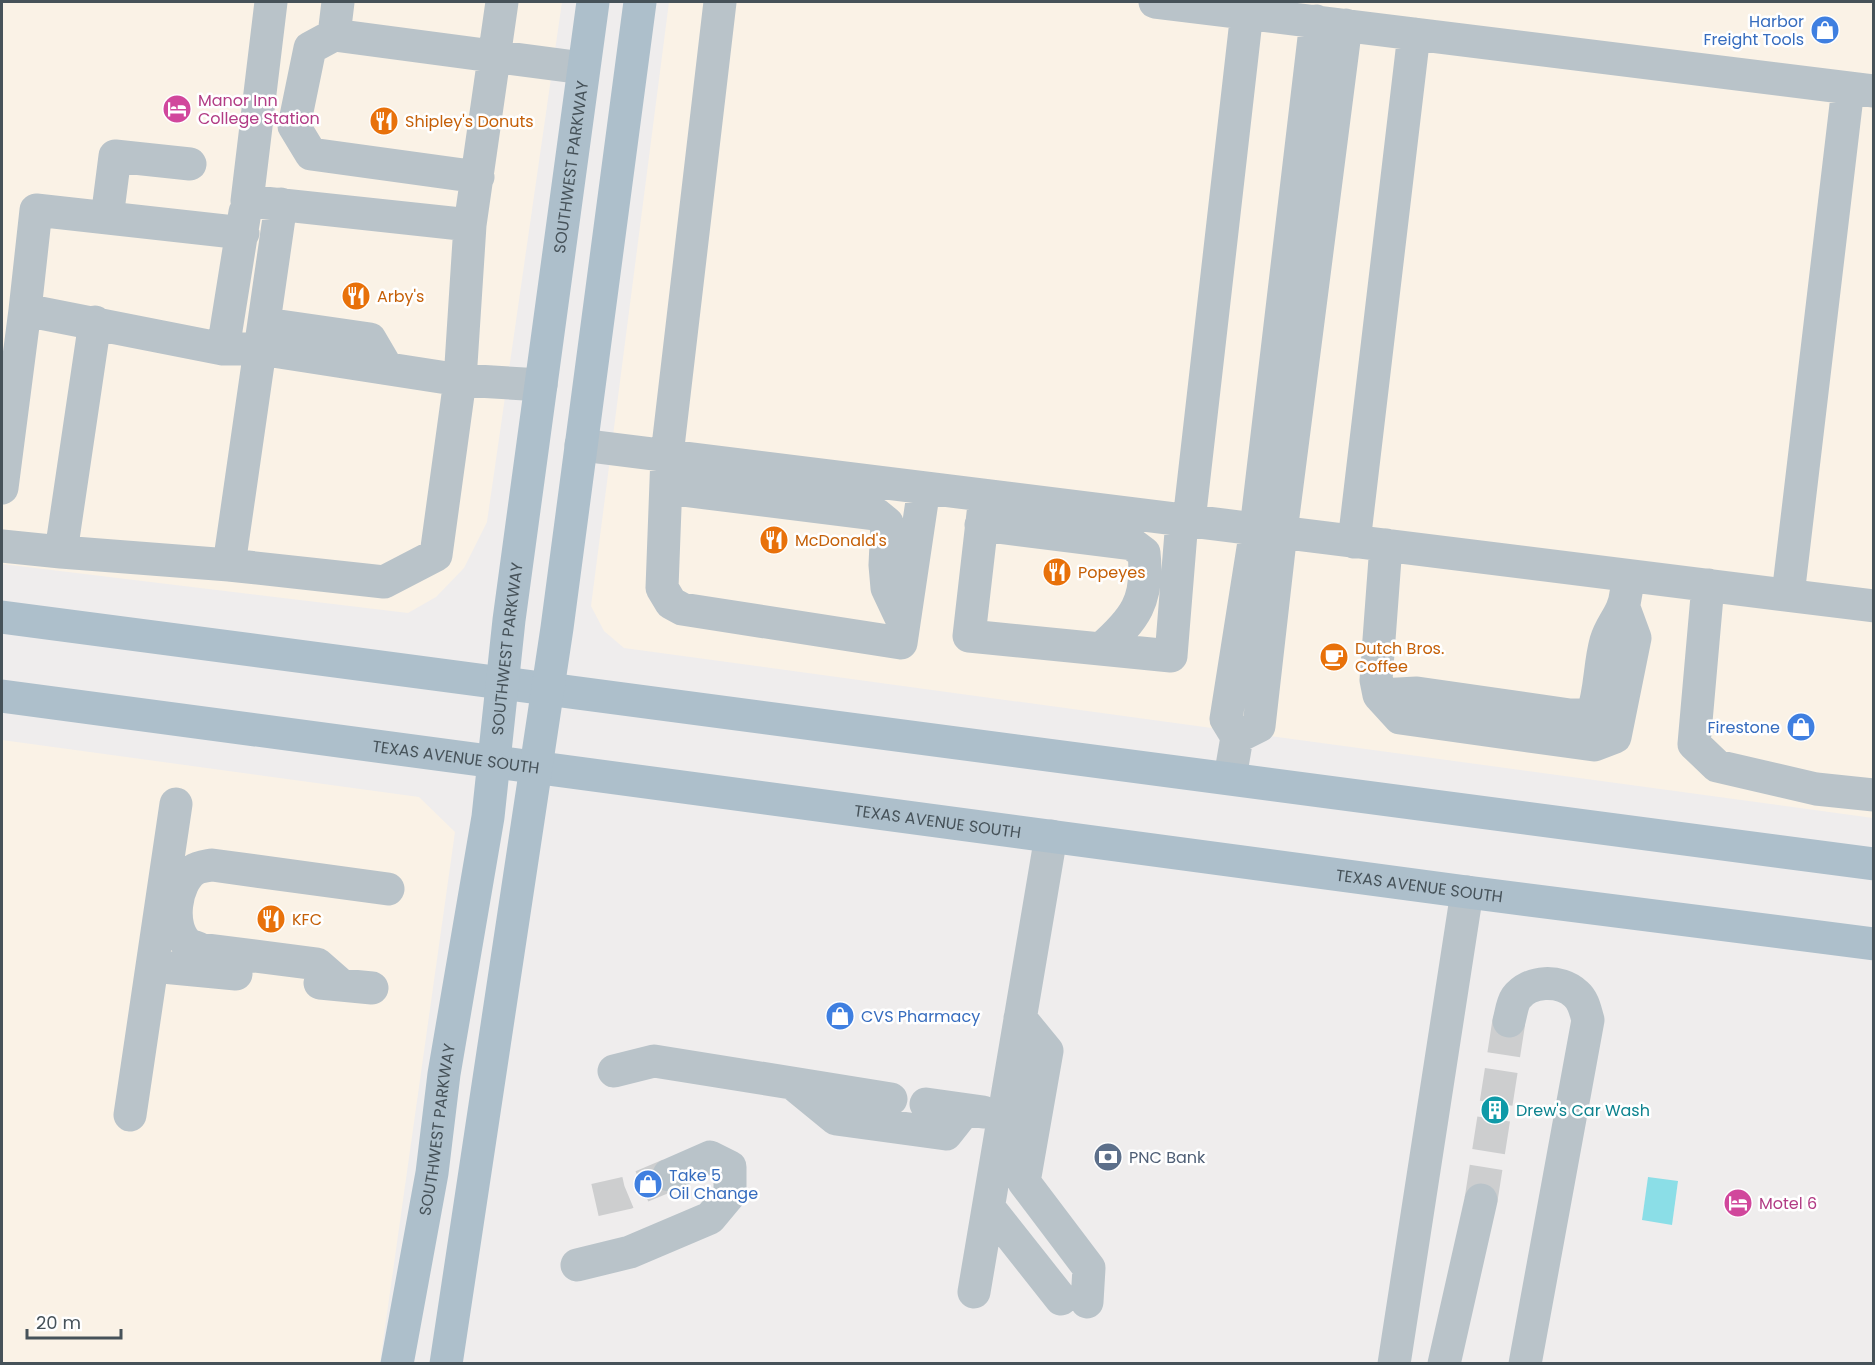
<svg xmlns="http://www.w3.org/2000/svg" width="1875" height="1365" viewBox="0 0 1875 1365" font-family="Poppins,sans-serif">
  <rect width="100%" height="100%" fill="#efeded"/>
  <!-- commercial -->
  <path fill="#faf2e6" d="M2,2H562L487,522L464,568L436,597L408,613L2,564Z
    M669,2H1873V818L624,648L604,631L591,606Z
    M2,740L419,797L455,832L380,1363L2,1364Z"/>
  <!-- water -->
  <path fill="#8bdee7" d="M1648,1177L1678,1181L1672,1225L1642,1220Z"/>
  <g fill="none" stroke-linecap="round" stroke-linejoin="round">
    <!-- minor-tunnel -->
    <path stroke="#cdcecf" stroke-width="33" stroke-dasharray="33 16" stroke-linecap="butt" d="M595,1200L626,1193L669,1175
      M1481,1200L1509,1021"/>
    <!-- minor -->
    <path stroke="#b9c3c9" stroke-width="33" d="M271,2L247,201L470,225
      M338,2L334,35L583,68
      M720,2L667,455L662,588L671,603L682,609L901,643L924,488
      M1155,2L1874,91
      M334,35L310,48L294,126L311,154L478,177
      M107,218L115,156L190,164
      M25,310L36,210L243,233
      M95,322L61,552L229,565L281,204
      M266,324L370,339L387,368
      M223,349L245,212
      M581,445L1874,606
      M2,488L25,310L223,349H260L460,380L541,385
      M666,488L876,514L887,523L885,565L887,588L903,622
      M985,496L969,636L1171,656L1182,520
      M1189,521L1247,12
      M981,525L1132,544L1144,553C1149,601 1135,619 1101,649
      M1354,542L1414,34
      M1386,545L1376,680L1379,695L1400,718L1594,745L1615,737L1635,638L1624,608
      M2,546L61,552
      M229,565L384,582L436,555L460,380L470,225L502,2
      M1708,585L1694,744L1717,766L1816,789L1874,795
      M1788,595L1848,88
      M1379,695L1417,693L1570,715H1592C1601,691 1599,666 1606,641C1611,623 1624,614 1626,593
      M1237,737L1259,726L1281,532L1346,25
      M1230,778L1237,737L1226,719L1256,529L1316,21
      M152,966L236,974
      M320,983L372,988
      M341,985L317,964L200,949C197,947 190,946 187,943C169,927 175,883 194,870C198,867 207,866 212,865L388,889
      M1020,1018L1047,1051L1024,1182L1089,1268L1087,1302
      M1509,1021C1511,1014 1512,1004 1516,998C1529,980 1560,979 1576,994C1584,1001 1585,1010 1588,1020L1525,1364
      M614,1071L654,1061L891,1099
      M792,1083L836,1119L946,1134L965,1110
      M926,1104L983,1112
      M130,1115L176,804
      M989,1208L1061,1299
      M577,1265L630,1252L710,1218L730,1194V1167L710,1157L669,1175
      M974,1292L1051,836
      M1394,1364L1467,892
      M1444,1364L1481,1200"/>
    <!-- major -->
    <g stroke="#adbfcb" stroke-width="33">
      <path d="M2,617L1874,864"/>
      <path id="s1" d="M2,696L1467,892L1874,944"/>
      <path id="s2" d="M397,1364L432,1173L444,1074L488,817L509,620L593,2"/>
      <path d="M446,1364L557,628L640,2"/>
    </g>
  </g>
  <!-- icons -->
  <defs>
    <g id="shop-disc" transform="scale(1.5)"><circle r="9.5" fill="#3f7fe0" stroke="#fff"/><path d="M-5-2.5h2.3a2.7 3.5 0 0 1 5.4 0H5L5.5 6h-11ZM-1.5-2.5h3a1.5 2.3 0 0 0-3 0Z" fill="#fff"/></g>
    <g id="hotel-disc" transform="scale(1.5)"><circle r="9.5" fill="#d1479c" stroke="#fff"/><path d="M-6-4.5h1.5V1H6V5H4.5V3h-9V5H-6ZM-4 0a1.8 1.8 0 1 1 3.6 0ZM.5 0V-2.5h3Q6-2.5 6 0Z" fill="#fff"/></g>
    <g id="restaurant-disc" transform="scale(1.5)"><circle r="9.5" fill="#e8710a" stroke="#fff"/><path d="M-5-6h1v4h1v-4h1v4h1v-4h1v5L-1.5 .5V6h-2V.5L-5-1ZM5-6V6H3V1.5H1.5Q1.5-4 5-6Z" fill="#fff"/></g>
    <g id="cafe-disc" transform="scale(1.5)"><circle r="9.5" fill="#e8710a" stroke="#fff"/><path d="M-5.5-4.5H6V0H3Q3 3.5 0 3.5H-2.5Q-5.5 3.5-5.5 0ZM3-3.2v2h1.7v-2ZM-6 4.5H4V6H-6Z" fill="#fff"/></g>
    <g id="building-disc" transform="scale(1.5)"><circle r="9.5" fill="#0f9aa8" stroke="#fff"/><path d="M-4-6H4V6H1V3H-1V6H-4ZM-2.5-4.3h1.7v1.8h-1.7ZM.8-4.3h1.7v1.8H.8ZM-2.5-1h1.7V.8h-1.7ZM.8-1h1.7V.8H.8Z" fill="#fff"/></g>
    <g id="bank-disc" transform="scale(1.5)"><circle r="9.5" fill="#5c6f8a" stroke="#fff"/><path d="M-6-4H6V4H-6ZM0-2.3a2.3 2.3 0 1 0 0 4.6a2.3 2.3 0 1 0 0-4.6Z" fill="#fff"/></g>
  </defs>
  <g fill-rule="evenodd">
    <use href="#shop-disc" x="1825" y="30"/>
    <use href="#hotel-disc" x="177" y="109"/>
    <use href="#restaurant-disc" x="384" y="121"/>
    <use href="#restaurant-disc" x="356" y="296"/>
    <use href="#restaurant-disc" x="774" y="540"/>
    <use href="#restaurant-disc" x="1057" y="572"/>
    <use href="#cafe-disc" x="1334" y="657"/>
    <use href="#shop-disc" x="1801" y="727"/>
    <use href="#restaurant-disc" x="271" y="919"/>
    <use href="#shop-disc" x="840" y="1016"/>
    <use href="#building-disc" x="1495" y="1110"/>
    <use href="#bank-disc" x="1108" y="1157"/>
    <use href="#shop-disc" x="648" y="1184"/>
    <use href="#hotel-disc" x="1738" y="1203"/>
  </g>
  <g text-anchor="middle" dominant-baseline="central" stroke-width="5" stroke-linejoin="round" paint-order="stroke">
    <!-- shop labels -->
    <g font-size="16" fill="#366cbe" stroke="#fff" text-anchor="end">
      <text x="1804" y="21">Harbor<tspan x="1804" dy="18">Freight Tools</tspan></text>
      <text x="1780" y="727">Firestone</text>
      <text x="861" y="1016" text-anchor="start">CVS Pharmacy</text>
      <text x="669" y="1175" text-anchor="start">Take 5<tspan x="669" dy="18">Oil Change</tspan></text>
    </g>
    <!-- hotel labels -->
    <g font-size="16" fill="#b23c85" stroke="#fff" text-anchor="start">
      <text x="198" y="100">Manor Inn<tspan x="198" dy="18">College Station</tspan></text>
      <text x="1759" y="1203">Motel 6</text>
    </g>
    <!-- food labels -->
    <g font-size="16" fill="#c56008" stroke="#fff" text-anchor="start">
      <text x="405" y="121">Shipley's Donuts</text>
      <text x="377" y="296">Arby's</text>
      <text x="795" y="540">McDonald's</text>
      <text x="1078" y="572">Popeyes</text>
      <text x="1355" y="648">Dutch Bros.<tspan x="1355" dy="18">Coffee</tspan></text>
      <text x="292" y="919">KFC</text>
    </g>
    <!-- street labels -->
    <g font-size="16" fill="#465259" stroke="#fff">
      <text stroke="none"><textPath href="#s2" startOffset="1210">SOUTHWEST PARKWAY</textPath></text>
      <text stroke="none"><textPath href="#s2" startOffset="724">SOUTHWEST PARKWAY</textPath></text>
      <text stroke="none"><textPath href="#s1" startOffset="458">TEXAS AVENUE SOUTH</textPath></text>
      <text stroke="none"><textPath href="#s1" startOffset="944">TEXAS AVENUE SOUTH</textPath></text>
      <text stroke="none"><textPath href="#s1" startOffset="1430">TEXAS AVENUE SOUTH</textPath></text>
      <text stroke="none"><textPath href="#s2" startOffset="238">SOUTHWEST PARKWAY</textPath></text>
    </g>
    <!-- culture labels -->
    <g font-size="16" fill="#0d838f" stroke="#fff" text-anchor="start">
      <text x="1516" y="1110">Drew's Car Wash</text>
    </g>
    <!-- service labels -->
    <g font-size="16" fill="#4e5e75" stroke="#fff" text-anchor="start">
      <text x="1129" y="1157">PNC Bank</text>
    </g>
  </g>
  <!-- border -->
  <rect width="1875" height="1365" fill="none" stroke="#465259" stroke-width="6"/>
  <!-- scale -->
  <path d="M27 1329v9h94v-9" fill="none" stroke="#465259" stroke-width="3"/>
  <text x="36" y="1329" font-size="18" fill="#465259" stroke="#ffffff" stroke-width="4.5" paint-order="stroke">20 m</text>
</svg>
